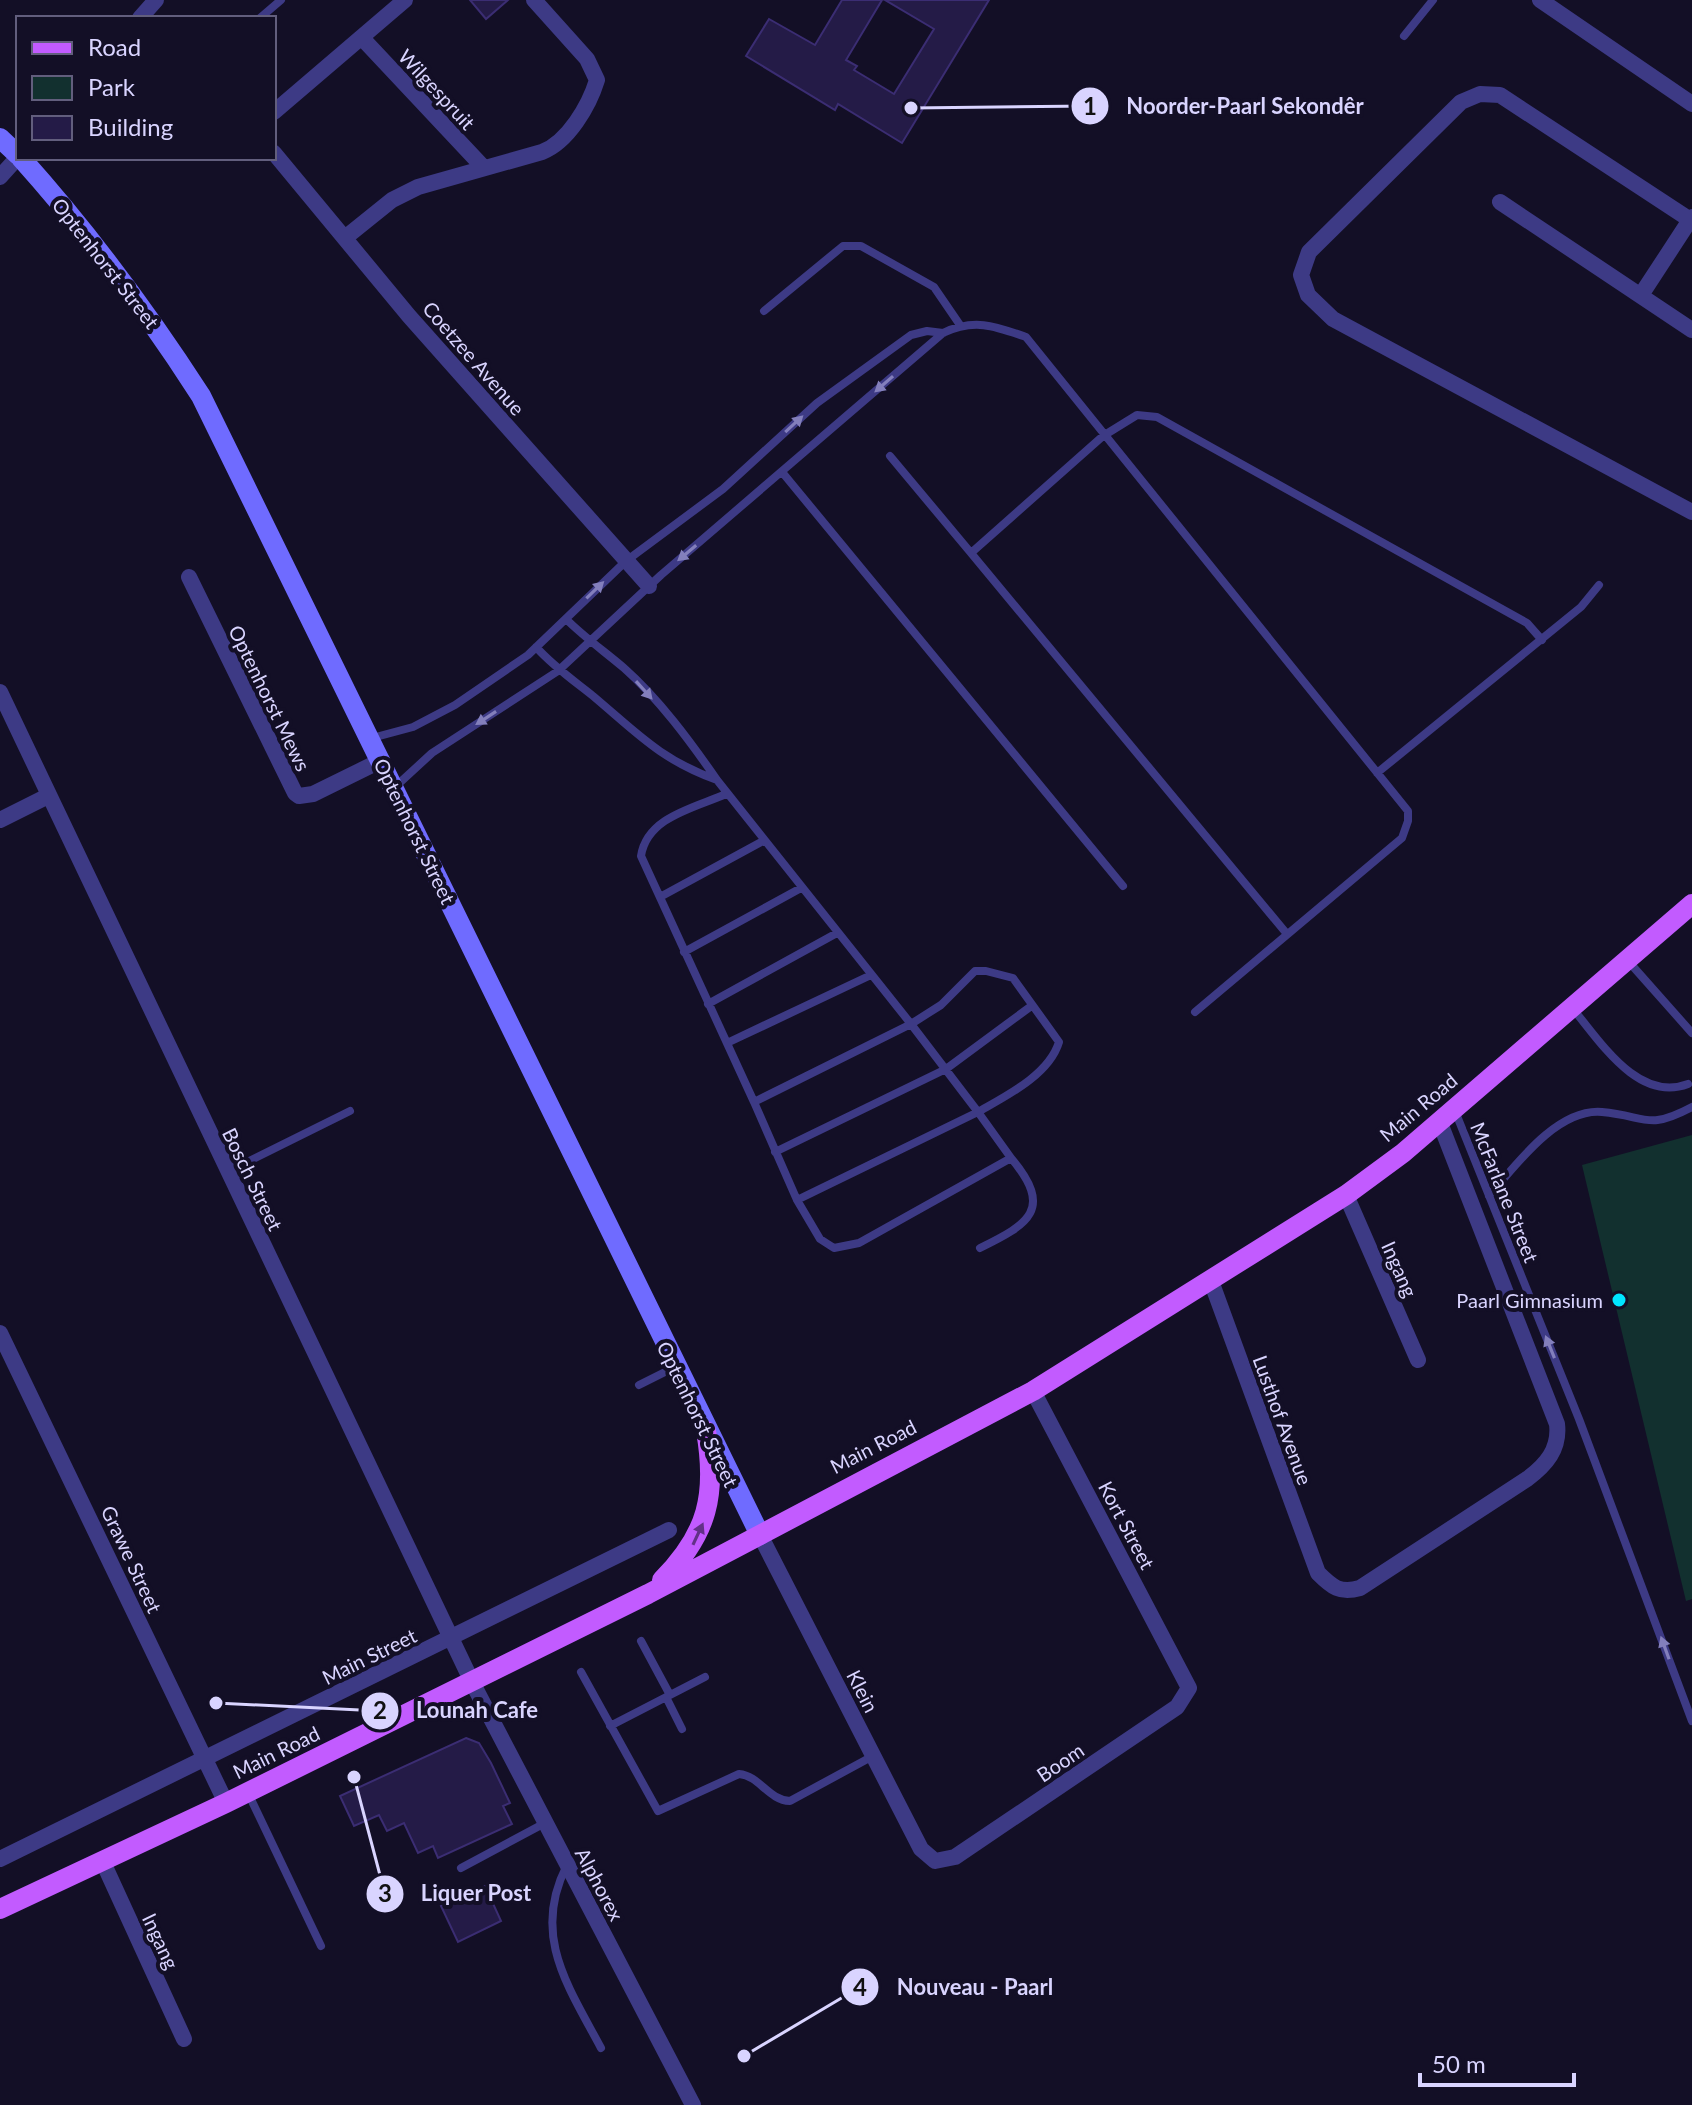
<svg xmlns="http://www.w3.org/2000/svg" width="1692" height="2105" viewBox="0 0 1692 2105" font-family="Lato,sans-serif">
  <rect width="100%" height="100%" fill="#130f26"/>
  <!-- green -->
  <path fill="#12302f" d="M1692,1135V1599L1686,1601L1582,1165Z"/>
  <!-- building -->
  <path fill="#241b47" stroke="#3b2d73" stroke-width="2" d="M470,0H508L486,19Z
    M842,0H882L846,60L857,66L854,70L894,94L934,29L885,0H989L902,143L838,104L835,110L746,56L769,19L815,45Z
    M466,1738L479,1743L491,1763L510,1803L503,1806L512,1824L438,1858L433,1846L418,1853L404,1823L387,1831L379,1815L354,1826L340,1796Z
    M485,1886L501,1921L458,1942L441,1906Z"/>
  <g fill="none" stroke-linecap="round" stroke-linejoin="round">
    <!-- service -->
    <path stroke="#3d3a85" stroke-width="8" d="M260,18L281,0
      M1404,36L1433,0
      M764,311L843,246H861L934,287L960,325
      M890,456L971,553
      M782,472L1123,886
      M536,647C554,667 573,680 593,696C637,733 661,760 717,780C690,741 659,699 624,668C604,651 584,637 566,619
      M372,738L413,727L455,705L528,655L626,561L723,489L817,403L911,335L927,331L943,333
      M1377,773L1581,607L1599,585
      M717,780L911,1024L754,1102L641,856C647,817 694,808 726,794
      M395,787L432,753L558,671L661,575L943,333C974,318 995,326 1026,337L1408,811V821L1402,838L1195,1012
      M660,897L763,841
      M1287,934L971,553L1103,436L1137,415L1157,417L1527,623L1542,640
      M684,952L801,888
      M1629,962L1692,1033
      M975,971H986L1013,978L1059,1042C1049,1075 1006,1096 978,1112L911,1024L941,1005Z
      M708,1004L837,933
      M1573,1009C1600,1041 1638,1103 1688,1084
      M727,1043L871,975
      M754,1102L797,1200L978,1112L1011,1158L859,1243L834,1248L820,1239L797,1200
      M1455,1111L1579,1419L1692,1721
      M775,1152L946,1069L1030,1007
      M229,1171L350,1111
      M1489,1196C1515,1166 1557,1108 1602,1112C1647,1116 1647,1131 1692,1107
      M980,1248C1029,1224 1054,1209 1011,1158
      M639,1385L675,1367
      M641,1641L670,1695
      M581,1672L658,1811L739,1774C760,1776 768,1800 790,1801L873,1756
      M666,1697L682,1729
      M610,1726L705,1677
      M248,1793L321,1946
      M567,1865C531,1935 568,1986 601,2048
      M461,1868L545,1823"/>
    <!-- minor -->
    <path stroke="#3d3a85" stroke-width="16" d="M1540,0L1692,104
      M140,18L156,0
      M362,38L484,168
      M274,112L405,0
      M274,153L409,316L649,586
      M0,177L18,157
      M1500,202L1692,330
      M1692,221L1500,95L1480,94L1461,102L1309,252L1301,275L1308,295L1333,319L1692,512
      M346,237L392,200L418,187L542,152C568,142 589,106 597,80L587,59L534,0
      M1641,295L1692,217
      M189,577L295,793L299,796L313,794L382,760
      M0,692L472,1682L693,2105
      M0,820L48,796
      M1346,1195L1418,1360
      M1211,1281L1318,1573C1332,1587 1340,1594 1360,1588L1527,1479C1546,1465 1560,1449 1557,1424L1440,1123
      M0,1333L226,1803
      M760,1535L921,1849L935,1861L955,1857L1177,1707L1189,1688L1033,1391
      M0,1859L669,1530
      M102,1860L184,2039"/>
    <!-- secondary -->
    <path stroke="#6f6bff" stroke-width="20" d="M0,138L18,155
      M21,158C90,235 145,309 201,396L760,1535"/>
    <!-- primary -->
    <path stroke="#c25bff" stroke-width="20" d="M662,1580C708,1534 717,1494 706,1431
      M0,1909L226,1803L648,1594L1033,1391L1346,1195L1403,1153L1692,904"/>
  </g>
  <!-- one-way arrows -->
  <defs><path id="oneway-solid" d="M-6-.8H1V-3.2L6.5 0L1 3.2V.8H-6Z" transform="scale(2)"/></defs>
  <g fill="#837fbc">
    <use href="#oneway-solid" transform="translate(884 384) rotate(139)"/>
    <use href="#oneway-solid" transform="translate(794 424) rotate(-43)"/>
    <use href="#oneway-solid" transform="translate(687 553) rotate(140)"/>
    <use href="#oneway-solid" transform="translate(595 590) rotate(-44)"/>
    <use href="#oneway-solid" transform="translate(644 690) rotate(48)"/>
    <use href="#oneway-solid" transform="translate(486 718) rotate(147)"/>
    <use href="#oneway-solid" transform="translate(1550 1347) rotate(-112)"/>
    <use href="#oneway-solid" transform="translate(1665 1648) rotate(-110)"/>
  </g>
  <use fill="#623188" href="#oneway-solid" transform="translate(698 1534) rotate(-65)"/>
  <!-- markers -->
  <circle fill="#00e5ff" stroke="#130f26" stroke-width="3" cx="1619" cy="1300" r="8"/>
  <g text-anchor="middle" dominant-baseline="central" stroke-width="8" stroke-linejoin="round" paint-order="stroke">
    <!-- street labels -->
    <g font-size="20" fill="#d9d4ff" stroke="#130f26">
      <text transform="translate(437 89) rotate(47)">Wilgespruit</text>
      <text transform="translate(106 263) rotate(52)">Optenhorst Street</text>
      <text transform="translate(474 358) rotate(49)">Coetzee Avenue</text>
      <text transform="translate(270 698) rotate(64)">Optenhorst Mews</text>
      <text transform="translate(415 831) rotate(64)">Optenhorst Street</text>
      <text transform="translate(1418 1107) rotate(-40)">Main Road</text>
      <text transform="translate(253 1179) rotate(64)">Bosch Street</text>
      <text transform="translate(1505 1192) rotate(68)">McFarlane Street</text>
      <text transform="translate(1400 1269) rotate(66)">Ingang</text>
      <text transform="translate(698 1414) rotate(64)">Optenhorst Street</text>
      <text transform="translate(1283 1420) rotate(70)">Lusthof Avenue</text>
      <text transform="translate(873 1446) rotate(-27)">Main Road</text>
      <text transform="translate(1127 1525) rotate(62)">Kort Street</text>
      <text transform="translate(132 1559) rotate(65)">Grawe Street</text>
      <text transform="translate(369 1656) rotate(-26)">Main Street</text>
      <text transform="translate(863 1691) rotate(63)">Klein</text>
      <text transform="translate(276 1752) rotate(-26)">Main Road</text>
      <text transform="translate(1060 1762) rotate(-34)">Boom</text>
      <text transform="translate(600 1884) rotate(62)">Alphorex</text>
      <text transform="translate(161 1941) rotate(65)">Ingang</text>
    </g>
    <!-- poi labels -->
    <g font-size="20" fill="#d9d4ff" stroke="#130f26" text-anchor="end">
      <text x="1603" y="1300">Paarl Gimnasium</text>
    </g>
  </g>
  <!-- callouts -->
  <path fill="none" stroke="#d9d4ff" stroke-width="3" d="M911 108L1090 106M216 1703L380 1711M354 1777L385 1894M744 2056L860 1987"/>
  <g fill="#d9d4ff" stroke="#130f26" stroke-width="3">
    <circle cx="911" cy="108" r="8"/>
    <circle cx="216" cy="1703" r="8"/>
    <circle cx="354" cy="1777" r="8"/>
    <circle cx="744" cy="2056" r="8"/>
    <circle cx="1090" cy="106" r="20"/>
    <circle cx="380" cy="1711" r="20"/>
    <circle cx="385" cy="1894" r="20"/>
    <circle cx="860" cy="1987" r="20"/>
  </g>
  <g font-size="24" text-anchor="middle" font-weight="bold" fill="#111">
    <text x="1090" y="115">1</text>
    <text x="380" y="1719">2</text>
    <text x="385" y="1902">3</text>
    <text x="860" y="1996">4</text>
  </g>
  <g font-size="22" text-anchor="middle" font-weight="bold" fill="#d9d4ff" stroke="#130f26" stroke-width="8" stroke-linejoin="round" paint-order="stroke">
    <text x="1245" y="114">Noorder-Paarl Sekondêr</text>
    <text x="477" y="1718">Lounah Cafe</text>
    <text x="476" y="1901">Liquer Post</text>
    <text x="975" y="1995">Nouveau - Paarl</text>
  </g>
  <!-- legend -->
  <rect x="16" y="16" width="260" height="144" fill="#130f26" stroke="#625e7d" stroke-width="2"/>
  <rect x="32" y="42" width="40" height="12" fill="#c25bff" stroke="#625e7d" stroke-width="2"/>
  <text x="88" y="56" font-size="24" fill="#d9d4ff">Road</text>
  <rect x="32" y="76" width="40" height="24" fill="#12302f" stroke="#625e7d" stroke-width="2"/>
  <text x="88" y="96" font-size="24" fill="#d9d4ff">Park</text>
  <rect x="32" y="116" width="40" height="24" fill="#241b47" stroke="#625e7d" stroke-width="2"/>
  <text x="88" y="136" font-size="24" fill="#d9d4ff">Building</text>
  <!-- scale -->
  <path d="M1420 2073v12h154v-12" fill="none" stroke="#d9d4ff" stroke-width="4"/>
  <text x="1432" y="2073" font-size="24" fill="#d9d4ff" stroke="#130f26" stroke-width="6" paint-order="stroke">50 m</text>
</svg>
